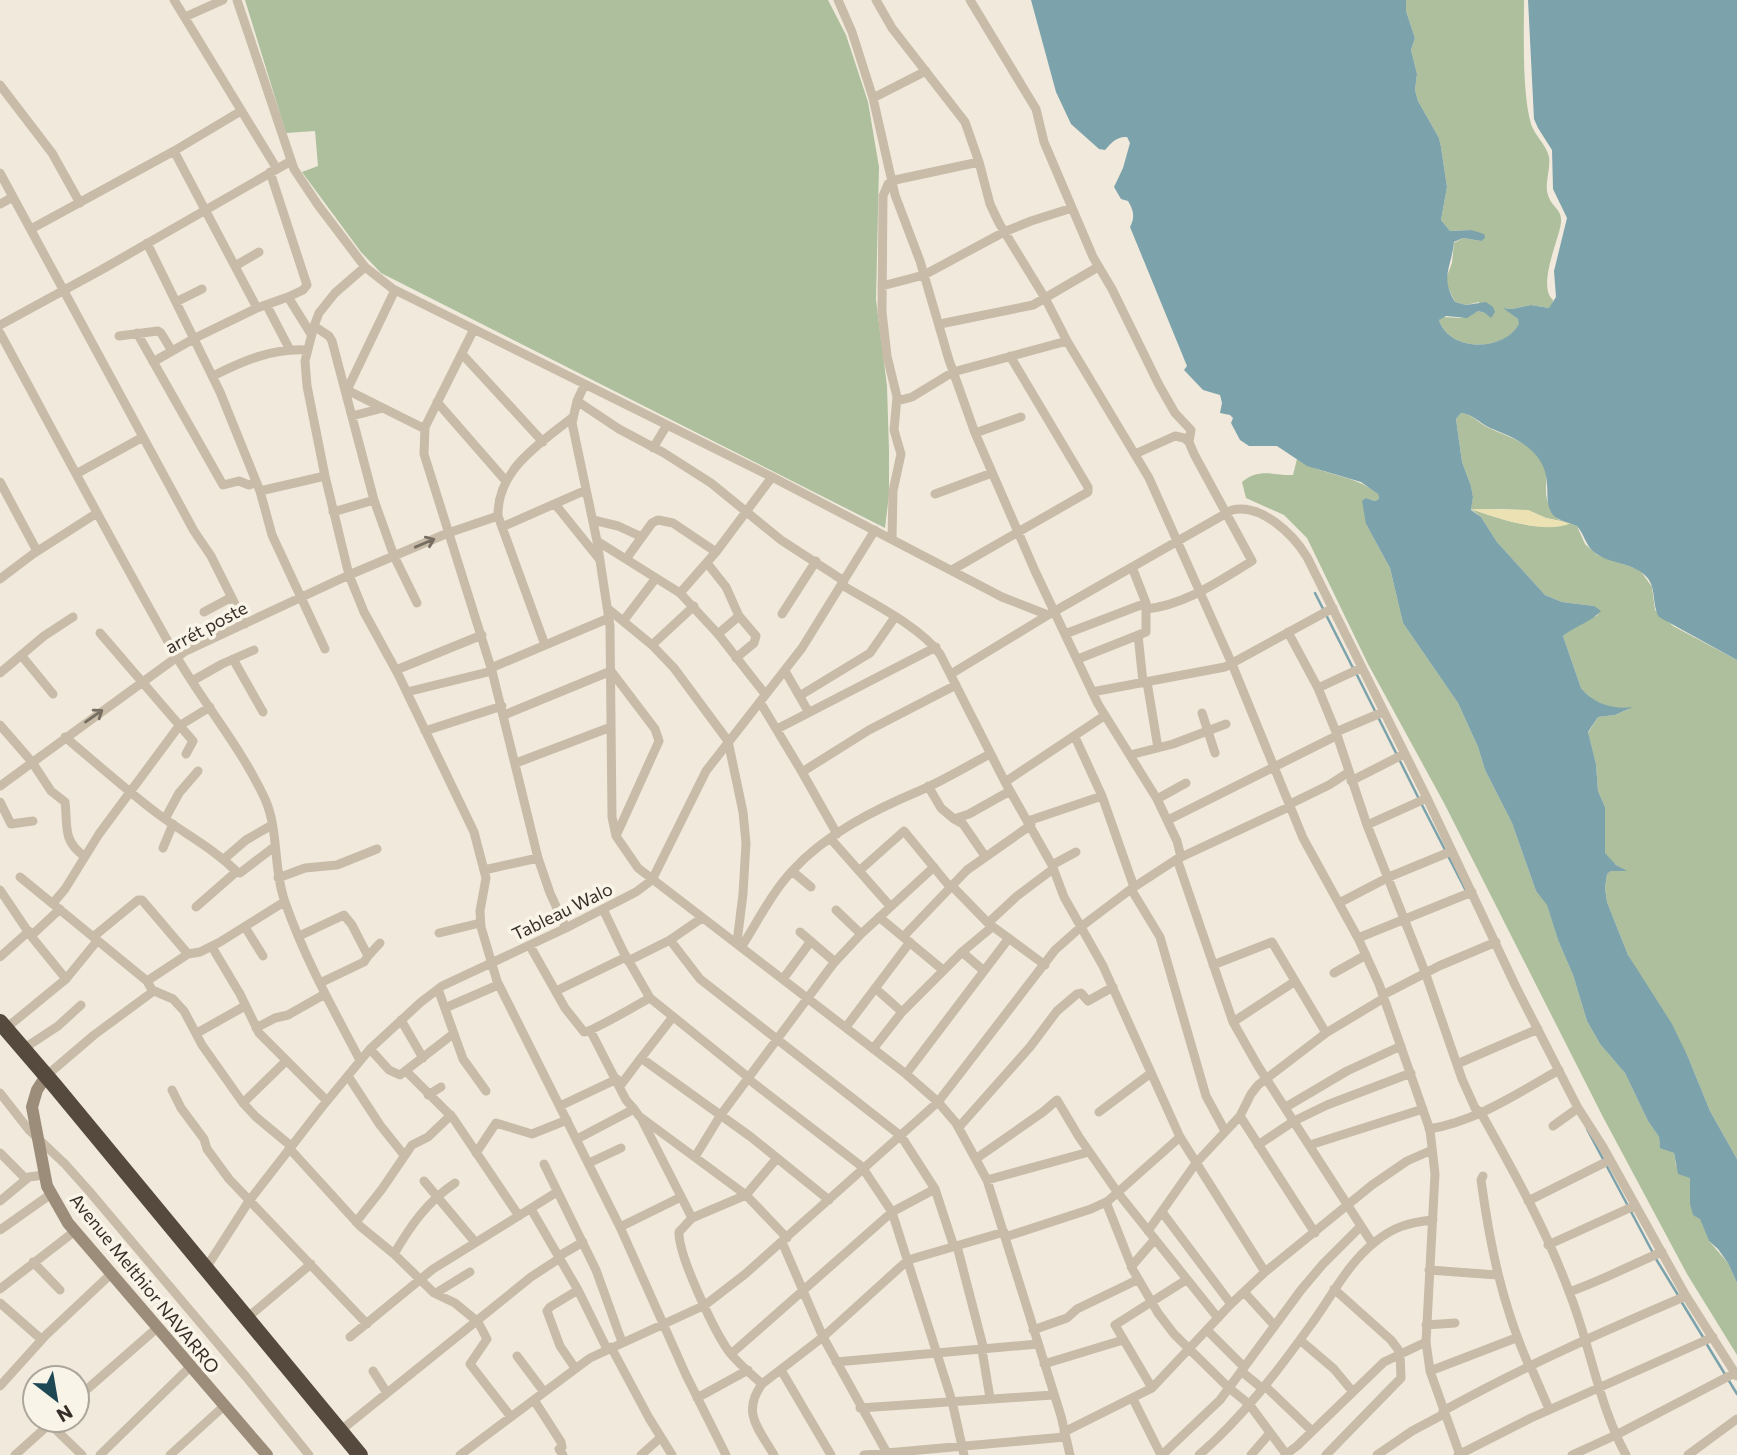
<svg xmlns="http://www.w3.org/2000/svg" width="1737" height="1455" viewBox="0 0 1737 1455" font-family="Commissioner,sans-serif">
  <rect width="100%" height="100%" fill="#f1eadc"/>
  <!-- green -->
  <path fill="#adbf9c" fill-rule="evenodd" d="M245,0H828L846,35L868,102L879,167L876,300L887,386L889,451V495L885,528L381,273L361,252L302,172L318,166L315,131L286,133Z
    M1406,0H1524C1524,34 1522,93 1531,124C1535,136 1546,144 1549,157C1551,169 1544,184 1548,195C1552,209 1565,209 1560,228C1556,246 1538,287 1553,300L1552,307L1549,308L1531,305L1512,309L1504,308L1518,319L1520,324C1504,352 1449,352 1439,320L1442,317L1461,318L1478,311L1485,313L1479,302L1466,305L1455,302L1445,281L1452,263L1454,243L1463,238L1481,241L1471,230L1450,231L1441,220L1447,187L1441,147L1439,138L1418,101L1415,90L1417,74L1411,50L1415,38L1406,11Z
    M1461,413C1471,414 1477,421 1485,426C1506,437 1534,442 1544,466C1549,477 1544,489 1547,499C1548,506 1554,513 1558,519L1577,526L1585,544L1597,555L1640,570L1652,587L1655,610L1673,626L1737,660V1159L1710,1111L1688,1057L1628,955L1607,902L1605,888L1607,874L1611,871H1625L1609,860L1605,853V807L1598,791L1596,764L1588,733L1598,717L1615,715L1629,709C1612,710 1593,703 1581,688L1563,636L1573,627L1598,615L1594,606L1562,602L1545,595L1497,542L1481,517L1471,509L1473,497L1471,486L1462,462L1456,419ZM1497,509L1528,510L1546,518L1570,523C1539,533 1503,520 1474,510Z
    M1297,459C1321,476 1355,474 1378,494L1379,499L1375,501L1366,498V524L1390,568L1403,623L1458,703L1478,747L1485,770L1512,823L1536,891L1547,904L1558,940L1573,975L1587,1021L1600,1044L1625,1073L1648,1121L1659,1137L1660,1147L1674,1153L1676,1166L1690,1177V1204L1700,1218L1709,1241L1728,1263L1737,1283V1355L1687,1274L1603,1117L1444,803L1368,664L1307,538L1284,515L1246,498L1242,482C1259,467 1275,476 1293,475Z"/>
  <!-- sand -->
  <path fill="#ebe1b3" d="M1471,509L1528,510L1546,518L1571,523C1546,535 1497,518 1471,509Z"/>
  <!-- water -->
  <path fill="#7ca2ac" d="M1031,0H1406V11L1415,38L1411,50L1417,74L1415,90L1418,101L1439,138L1441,147L1447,187L1441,220L1450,231L1471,230L1484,234L1485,238L1481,241L1463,238L1454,242C1451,269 1440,277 1455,302L1466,305L1486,302L1493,307L1495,312L1491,318L1485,313L1478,311L1467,318L1446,316L1439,320C1449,352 1504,352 1519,324L1518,319L1503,308L1512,309L1531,305L1549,308L1556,297L1554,271L1567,218L1553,189L1552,150L1538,128L1534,119L1528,0H1737V660L1659,617C1652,605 1656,591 1649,580C1637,562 1611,565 1595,553C1585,545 1585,535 1577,526C1570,523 1559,521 1553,515C1546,506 1548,495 1547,484C1546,451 1516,438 1490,428C1480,423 1472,414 1461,413L1456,419L1462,462L1471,486L1473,497L1471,510L1481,517L1497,542L1545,595L1562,602L1594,606L1601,611C1591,622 1575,626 1563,636L1581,688C1594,704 1614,710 1633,707L1615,715L1598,717L1588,732L1596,764L1598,791L1605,807V853L1616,865L1627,871H1611L1607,874L1605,888L1607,902L1628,955L1672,1024L1688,1057L1710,1111L1737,1159V1283L1728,1263L1718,1249L1709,1241L1700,1219L1693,1215L1690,1204V1178L1678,1174L1674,1153L1660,1148L1659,1137L1648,1121L1625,1073L1600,1044L1587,1021L1573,975L1558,940L1547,905L1536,891L1512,823L1485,770L1478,747L1458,703L1403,623L1390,568L1366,524L1362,501L1366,498L1375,501L1379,499L1378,494L1361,482L1307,466L1277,446H1249L1240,440L1231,423L1233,418L1230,415L1220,413L1222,403L1220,395L1203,390L1184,370L1187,366L1130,227C1135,217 1134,211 1128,201L1121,199L1114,187L1123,168L1130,143L1127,137C1117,136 1111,143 1105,150L1099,149L1071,124L1056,92Z"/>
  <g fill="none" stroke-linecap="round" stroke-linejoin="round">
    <!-- stream -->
    <path stroke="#7ca2ac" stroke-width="2.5" d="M1315,593L1353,668
      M1356,673L1375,711
      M1378,717L1419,799
      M1422,805L1465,889
      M1587,1129L1653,1253
      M1656,1259L1678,1295
      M1681,1301L1703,1337
      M1706,1343L1737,1394"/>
    <!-- street -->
    <path stroke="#c8bca8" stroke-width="9" d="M174,0L277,169
      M237,0L294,169L318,205L365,267L393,289L772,477L1002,597L1048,615
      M838,0L852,32L873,98L895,195L920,261L949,360L975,433L1035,571L1098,704L1157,799L1177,841L1181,857
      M876,0L892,28L965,122L979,162L990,204L999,223L1045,298L1067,341L1149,478L1232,664L1303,838L1358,938L1379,984L1430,1130L1435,1174L1426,1342L1430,1371L1460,1455
      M970,0L1036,109L1044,142L1093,257L1112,289L1159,385L1175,413L1191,430L1189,442L1194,454L1252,561C1219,581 1185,605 1146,609
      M185,17L223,0
      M0,85L52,153L80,203
      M873,98L926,71
      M174,151L257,308
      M270,172L307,285L303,290L288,297
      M0,173L194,531L211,556L245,624
      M0,204L13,197
      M31,229L174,151L241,111
      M147,243L220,392L260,491L272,535L325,649
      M235,266L259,252
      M365,267L335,293L319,313L314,326L305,361L307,386L325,476L349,575L364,612L398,674L474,832L486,878L480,911L481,927L497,981L620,1227L686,1375L726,1455
      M882,286L924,275L1004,232L1031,221L1072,208
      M176,302L202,289
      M267,306L290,350
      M940,324L1033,305L1098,267
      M0,325L101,270L291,161
      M314,326L329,336L332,341L374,500L394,556L417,603
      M474,329L425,427L424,454L492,671L538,858L550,893L566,928
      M0,333C58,440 115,548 175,654C203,703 241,747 265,799C279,830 273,869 285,902C304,957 333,1009 360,1060
      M137,333L223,485L239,481L249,485L256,482
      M119,336L158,331L161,333L172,351
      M462,354L543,442
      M153,362L195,338L257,308L288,297L311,334
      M213,376C243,361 272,348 307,350
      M585,384L577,401L572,423L597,541L610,626L612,817L616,836L638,868L906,1074L938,1102L956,1123L987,1180L1061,1416L1070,1455
      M345,389L425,429
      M347,390L395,290
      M577,401L619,429L664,453L711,483L781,540L844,581
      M897,401L912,397L953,372L1067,341
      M437,402L505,480
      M352,416L383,408
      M975,433L1021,417
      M653,448L667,425
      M1135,454L1175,436L1184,438L1189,442
      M76,474L143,437
      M0,482L37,551
      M260,491L325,476
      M935,494L992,473
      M555,504L600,560
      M333,512L374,500
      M593,520L618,526L642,537
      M502,527L586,490
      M892,538L893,491L901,454L894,430L897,397L887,356L882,312L883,196L888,184L895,180L979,162
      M597,541L680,593L718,634L765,694
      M626,559L652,523L658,520L673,523L716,552
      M707,563L726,587L739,616
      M952,570L1088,492V487L1010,356
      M0,579L33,554L97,513
      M842,585C873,604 918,625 940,654L1005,782L1052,865L1064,897L1103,966L1180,1137L1265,1272
      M680,593L716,552L772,477
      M607,608L652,645L674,668L728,741L743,812L746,843L743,894L737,942
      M204,612L230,598
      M782,614L816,561
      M624,620L656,578
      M1288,632L1318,688L1336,732L1367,825L1425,972L1462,1079L1475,1108L1481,1113C1514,1172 1548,1233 1571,1297C1591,1349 1599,1406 1626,1455
      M100,633L193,741L186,754
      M718,634L739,616L756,636L754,643L736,658
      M1065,634L1146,603
      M1138,635L1143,682
      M545,645L498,516C497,469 541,443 573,417
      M652,645L694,606
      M21,655L53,694
      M233,659L263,712
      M1078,659L1146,632V603L1132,567
      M491,668L609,618
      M396,670L482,635
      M785,671L808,711
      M0,673L44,636L73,617
      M951,674L1048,615L1232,510C1261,503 1293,534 1307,557L1427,798L1516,987L1578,1108L1603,1147L1686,1296L1737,1376
      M192,681L222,664L254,650
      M1147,682L1158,748
      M1318,688L1361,668
      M407,692L492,671
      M1092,692L1225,667L1333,608
      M801,695L870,653L895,617
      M760,702L802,772L837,834
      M1202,713L1215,753
      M504,715L611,671L655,729L659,741L616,836
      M0,725L32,762L51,791L65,802C68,826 62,840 84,856
      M777,729L936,647
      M425,731L502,706
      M1336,732L1383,712
      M65,737C96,763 126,790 158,814C185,834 213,848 237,872L240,873L274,847
      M1075,737L1102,796L1134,887
      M1130,755L1173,744L1226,724
      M516,763L611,727
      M802,772L869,730L956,685
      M1351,781L1404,754
      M1005,782L1104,716
      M0,786L184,652L349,575L448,533L498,516
      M928,786L941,808L954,819
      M1157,799L1186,783
      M0,802L11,824L33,821
      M1290,804L1329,785L1349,772
      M165,819L179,793L198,771
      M1168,820L1336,736
      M1028,821L1102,796
      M1367,825L1427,798
      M830,838L890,906
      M163,848L173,824
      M985,856L963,824L954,819L969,814L1010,791
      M224,859L246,840L272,825
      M1177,859L1233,1022L1258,1066L1372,1243
      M1052,865L1076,852
      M484,870L538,858
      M792,871L811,887
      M859,871L904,831L950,887
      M20,877L147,981L152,990L151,993L94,1035L46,1076
      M278,878L305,868L337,865L377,849
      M952,886L988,923L1045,965
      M1131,889L1160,937L1206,1096L1225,1131
      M0,890L31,936L66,979
      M53,903L65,889L99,834L179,726L210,707
      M1339,903L1389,877L1452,851
      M196,907L236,872
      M603,909L623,951L650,998
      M836,910L861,934
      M879,917L943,970
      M988,923L1017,896L1053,869
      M245,927L263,956
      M800,932L835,962
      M439,933L480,923
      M31,936L60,909
      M299,936L344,915L352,925L368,956L364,962L320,983
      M93,937L138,900H142L188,954
      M903,937L967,870L1031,825
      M1358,938L1472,892
      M670,940L700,979L901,1136L935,1189L954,1247
      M530,946L565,1008L584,1032C592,1032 638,1004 650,998L748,1077
      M742,946C758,921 772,892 793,870C826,834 874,810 919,791C943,781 967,766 990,754
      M212,947L240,994L259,1033L327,1101
      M962,952L992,927
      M368,956L380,943
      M0,957L29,931
      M628,961L670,940L702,918
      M1213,965L1272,942L1326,1033
      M1334,973L1366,955
      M783,979L811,941
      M147,981L188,954L200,952L220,942L284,902
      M875,988L902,1012
      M438,989L463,1059L486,1091
      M152,990L173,999L184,1011L202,1045L243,1103
      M556,991L626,957
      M1383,995L1439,966L1496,942
      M445,1008L498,985
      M401,1020L423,1058
      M1233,1022L1294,982
      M846,1027L910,942
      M256,1028L275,1018L288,1015L325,994
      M5,1029L66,979L97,941
      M591,1032L626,1100L634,1109
      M197,1033L245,1006
      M23,1049L58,1026L81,1005
      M370,1049L389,1070L400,1075L453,1034
      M873,1049L902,1012L962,952L984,971
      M641,1058L672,1018
      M286,1061L243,1103L256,1117L291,1146
      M1457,1064L1538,1029
      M406,1071L453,1118L519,1216
      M906,1074L1009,938
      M348,1076L380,1125L404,1155
      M747,1078L865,1169
      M620,1086L641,1058L751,1137L829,1200
      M172,1090L181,1108L204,1139L207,1149L229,1179L367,1324
      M0,1093L29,1130L65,1164L89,1191L247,1378L309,1455
      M428,1095L441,1087
      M560,1106L617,1079
      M1286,1107L1347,1071L1401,1046
      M1099,1112L1151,1073
      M1240,1116L1315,1233
      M642,1120L692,1218
      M1553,1126L1578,1108
      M959,1127L1030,1047L1057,1011L1077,994L1081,993L1088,1001L1113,987
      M1429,1129C1477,1121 1518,1093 1559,1070
      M577,1139L634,1109L639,1116L746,1195L787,1238
      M1258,1145L1294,1121L1327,1105L1411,1073
      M1310,1145L1423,1109
      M289,1148L360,1226L394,1254L434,1293L455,1303L478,1322L487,1339L470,1364L511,1417
      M0,1153L26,1179
      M476,1153L496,1123L532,1134L567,1120
      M695,1157L720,1116L833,964L861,934L934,867
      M977,1158L1043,1112L1057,1100L1079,1137L1118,1193L1218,1318
      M589,1163L621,1148
      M544,1164L596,1270L622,1342
      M864,1170L892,1212L952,1401L964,1455
      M1483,1176L1481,1180C1490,1246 1502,1304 1529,1366
      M987,1180L1089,1152
      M424,1181L475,1242
      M0,1201L29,1177L44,1175
      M1528,1201L1610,1160
      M1106,1202L1133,1270L1158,1313L1174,1334L1229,1388L1249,1404L1286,1454
      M531,1209L578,1290L607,1349
      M1162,1212L1231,1304
      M356,1222L382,1189L412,1145L428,1137L451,1115
      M620,1227L681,1197
      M0,1230L51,1194
      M1148,1231L1196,1163L1240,1116L1251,1094L1258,1085L1326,1033L1384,998
      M1005,1237L1091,1209L1108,1201L1180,1137
      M782,1242L823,1337L887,1453
      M1548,1245L1634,1206
      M957,1246L984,1350
      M394,1254C411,1225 427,1202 455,1183
      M559,1256L583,1242
      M33,1262L60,1290
      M1131,1267L1155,1239
      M206,1268L249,1201L322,1107L370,1049L421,1002L442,986L566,928L636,892L652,880L706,771L802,648L875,530
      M1429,1270L1497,1275
      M0,1289L75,1231
      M1244,1292L1274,1325
      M1569,1292C1601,1281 1631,1265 1662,1252
      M436,1293L470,1272
      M0,1303L41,1339
      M247,1318L311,1264
      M1426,1325L1455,1323
      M1033,1330L1067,1318L1077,1309L1137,1280
      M1207,1330L1244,1367
      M350,1337L433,1269L557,1192
      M1300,1340L1334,1369L1353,1392
      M611,1347L649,1418L672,1455
      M982,1350L990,1398
      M731,1354L892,1212L935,1189
      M517,1356L544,1392
      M836,1362L1038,1344
      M1044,1364L1123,1340
      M1530,1365L1549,1409
      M575,1368L560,1346L547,1311L550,1307L578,1290
      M781,1370L831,1455
      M373,1371L387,1393
      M1241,1371L1263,1389
      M1430,1371L1516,1338
      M762,1384C751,1374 739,1364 730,1353C715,1333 678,1255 679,1232L692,1218L746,1195L777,1158
      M0,1386L46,1335L111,1274
      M1265,1386L1312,1431
      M1152,1388L1115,1325L1186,1280
      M77,1398L157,1328
      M697,1398L748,1370
      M1133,1399L1161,1455
      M534,1400L561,1442L562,1447L559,1449L563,1455
      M860,1408L1053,1395
      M1443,1411C1522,1367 1604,1331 1686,1296
      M50,1424L82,1455
      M340,1431L531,1277L560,1258
      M1064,1432L1152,1388L1231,1304L1265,1272L1372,1185L1407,1161L1432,1150
      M15,1455L54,1420
      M100,1455L191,1366
      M170,1455L224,1406
      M460,1455L590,1358L705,1305L744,1275L938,1102L1055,950L1082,926L1131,889L1177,859L1291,806
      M641,1455L660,1438
      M774,1455C759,1429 741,1413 762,1384L823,1337L908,1260L1004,1232
      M864,1455L1065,1437
      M1162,1455L1220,1400L1301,1290L1323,1264L1361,1226
      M1199,1455C1242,1418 1277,1372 1310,1326C1331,1298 1347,1264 1375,1242C1393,1227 1410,1222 1433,1220
      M1251,1455L1270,1433
      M1285,1455L1297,1446L1384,1362L1426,1342
      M1326,1455L1401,1378L1400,1352L1391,1340L1334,1289
      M1377,1455L1412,1431L1444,1414
      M1458,1455L1531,1418L1713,1337
      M1572,1455L1616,1435L1735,1373
      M1688,1455L1737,1419"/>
    <!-- secondary -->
    <path stroke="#9c8c7a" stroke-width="12" d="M46,1076L37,1090L32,1107L47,1186L68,1223L267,1455"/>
    <!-- highway -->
    <path stroke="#564a3f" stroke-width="16" d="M0,1022L55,1086L360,1455"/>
  </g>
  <!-- one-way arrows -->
  <defs><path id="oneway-shaft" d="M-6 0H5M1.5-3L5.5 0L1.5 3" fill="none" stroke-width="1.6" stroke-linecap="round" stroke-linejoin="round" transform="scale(1.75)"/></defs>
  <g stroke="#776e62">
    <use href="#oneway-shaft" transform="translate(425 543) rotate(-23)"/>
    <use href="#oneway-shaft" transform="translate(94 716) rotate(-35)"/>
  </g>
  <g text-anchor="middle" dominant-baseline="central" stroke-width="7" stroke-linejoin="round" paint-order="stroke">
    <!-- street labels -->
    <g font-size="18" fill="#352e28" stroke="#f9f4e8">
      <text transform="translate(206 627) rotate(-28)">arrét poste</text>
      <text transform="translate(562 911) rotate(-26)">Tableau Walo</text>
      <text transform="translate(145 1283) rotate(51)">Avenue Melthior NAVARRO</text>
    </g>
  </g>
  <!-- north arrow -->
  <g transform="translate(56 1399) rotate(149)"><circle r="33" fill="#f9f4e8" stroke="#aba59b" stroke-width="2"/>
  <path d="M0-5L12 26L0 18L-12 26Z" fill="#1f4855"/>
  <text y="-10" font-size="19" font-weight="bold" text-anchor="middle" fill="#352e28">N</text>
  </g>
</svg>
